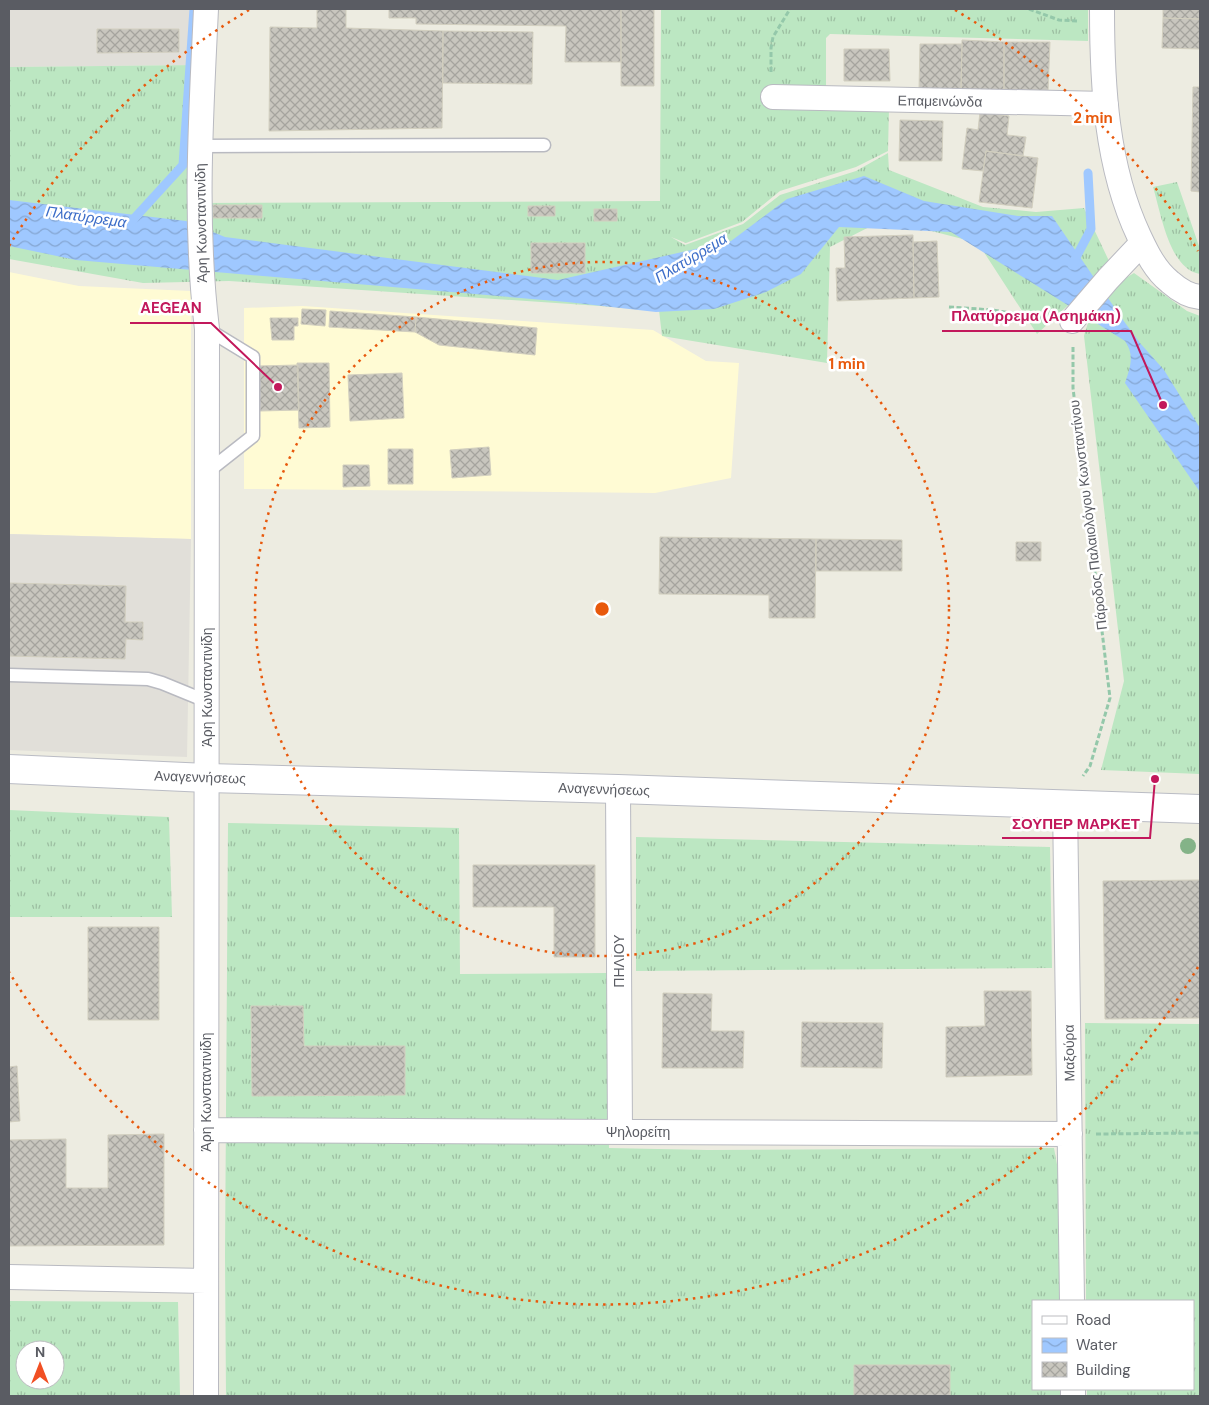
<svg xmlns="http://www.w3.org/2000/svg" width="1209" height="1405" viewBox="0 0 1209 1405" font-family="'DM Sans',sans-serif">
  <defs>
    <pattern id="grass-tufts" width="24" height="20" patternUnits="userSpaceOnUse" patternTransform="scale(1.25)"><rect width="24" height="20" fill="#bce7c2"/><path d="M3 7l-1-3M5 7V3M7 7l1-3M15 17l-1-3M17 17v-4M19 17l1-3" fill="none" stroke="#9cbea1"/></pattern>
    <pattern id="water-waves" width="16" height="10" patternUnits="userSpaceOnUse" patternTransform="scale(1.25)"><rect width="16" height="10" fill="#9fc8ff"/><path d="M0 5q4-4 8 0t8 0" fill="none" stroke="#85a6d2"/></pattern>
    <pattern id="building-cross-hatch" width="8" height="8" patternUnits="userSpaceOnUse" patternTransform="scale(1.25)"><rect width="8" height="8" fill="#c8c6be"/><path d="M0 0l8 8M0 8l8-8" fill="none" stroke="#a5a49e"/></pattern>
  </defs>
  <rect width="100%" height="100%" fill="#edece1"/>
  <!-- commercial -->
  <path fill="#fffbd4" d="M9,272L79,286L191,291V539L9,534Z
    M303,306L653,330L706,361L739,363L731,478L655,493L244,489V308Z"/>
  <!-- industrial -->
  <path fill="#e1dfd9" d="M9,9H198L199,65L9,67Z
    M9,534L191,539L187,757L9,750Z"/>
  <!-- grass -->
  <path fill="url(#grass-tufts)" fill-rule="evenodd" d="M661,9H1088V41L830,34L826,38V109L889,108L888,151L856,167L780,191L742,222L686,243L671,237L685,245L743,224L780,195L856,171L888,153L889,170L983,207L1036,212L1084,208L1109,261L1077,297L1037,334L978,243L885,219L830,247L827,363L662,336L659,310L229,281L143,283L9,259V67L199,65L195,203L660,201Z
    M1177,182L1200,249V274C1169,269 1161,213 1153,187Z
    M1134,273L1187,311L1200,316V774L1101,770L1124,681L1084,336C1092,306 1107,289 1134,273Z
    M9,810L169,817L172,917H9Z
    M228,823L459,828L460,974L607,973L609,1148L707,1150L1054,1148L1058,1170L1060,1301H1033V1389H1062V1396H226L225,1256Z
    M636,837L1050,847L1052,968L636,971Z
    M1085,1023L1200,1024V1396H1087V1389H1193V1301H1086Z
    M9,1301L178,1302L180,1396H9ZM25,1350H55V1380H25Z"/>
  <!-- water -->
  <path fill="url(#water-waves)" d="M864,176L924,201L1018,216H1052L1123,320L1140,343L1164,370L1200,428V492L1125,383C1130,368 1135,355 1125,341L951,232L839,227L801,274L766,292L714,309L656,312L567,302L76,260L9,246V200L186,221L225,237L558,280L731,241L787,199Z"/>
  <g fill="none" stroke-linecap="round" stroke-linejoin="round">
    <!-- stream -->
    <path stroke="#9fc8ff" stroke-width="9" d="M130,223L183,165L194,9
      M1072,265L1091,229L1088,173"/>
  </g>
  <!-- building -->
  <path fill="url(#building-cross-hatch)" stroke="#d2cfbf" d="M317,9H346V28L443,31L442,128L269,131L270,27L317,28Z
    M389,9H621V62H565L566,26L416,24V18H389Z
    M621,9H654V86H621Z
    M1163,9H1200V19L1163,18Z
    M1163,18L1200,19V49L1162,48Z
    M97,29H179V52L97,53Z
    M443,31L533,32L532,84L443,83Z
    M962,40L1004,42V90H961Z
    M1004,42H1050L1048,92L1004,90Z
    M920,44H962L961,90H919Z
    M844,49H889L890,81H844Z
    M1193,87H1200V192L1191,191Z
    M980,112L1009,116L1007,135L1026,137L1023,156L986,151L983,171L962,169L967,128L978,130Z
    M900,120L943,121L942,161H899Z
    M986,151L1038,158L1032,208L979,202Z
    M213,205H262V218H213Z
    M528,206H555V216H528Z
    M594,209H617V221H594Z
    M913,235L914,298L837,301L836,268H845L844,237Z
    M937,241L939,297L914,298L913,242Z
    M531,243H585V273H531Z
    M302,309L326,310L325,326L301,324Z
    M330,311L416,317L415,332L329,327Z
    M416,317L537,328L535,355L439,345L415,332Z
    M270,318H298V326H294V340H272Z
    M297,363H329L330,427L299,428Z
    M298,365L299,410L260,411L258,366Z
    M402,373L404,418L350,421L348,375Z
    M489,447L491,475L452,478L450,450Z
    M388,449H413V484H388Z
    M343,465H369L370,486L343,487Z
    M660,537L816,539L815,618H769V595L659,594Z
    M816,539L902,540V571H816Z
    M1016,542H1041V561H1016Z
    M9,583L126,586L125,622H143V640L126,639L125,659L9,656Z
    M473,865H595V957H554V907H473Z
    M1200,880V1018L1105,1019L1103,881Z
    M88,927H159V1020H88Z
    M984,991H1031L1032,1075L946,1077V1027L985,1026Z
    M663,993L712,994L711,1031H744L743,1068H662Z
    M251,1006H303L304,1046H405V1095L252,1096Z
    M802,1022L883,1023L882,1068L801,1067Z
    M17,1066L20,1121L9,1122V1067Z
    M164,1134V1245L9,1246V1140L66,1139V1188H108V1135Z
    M854,1365H950V1396H854Z"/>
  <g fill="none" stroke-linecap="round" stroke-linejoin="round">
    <!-- service casing -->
    <g stroke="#b9bac1" stroke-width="15">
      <path id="service" d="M200,146L544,145
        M206,473L253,436V357L207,329
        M9,675L148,679L162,683L206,701"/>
    </g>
    <!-- minor casing -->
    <g stroke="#b9bac1" stroke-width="26">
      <path id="minor" d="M206,9C201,115 194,222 207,329L206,1396
        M1102,9C1102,84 1106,166 1139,236C1147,253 1155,270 1170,282C1179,290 1188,296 1200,297
        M773,97L1106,104
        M1072,321L1108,279L1142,243
        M618,789L620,1132
        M1065,804L1072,1301
        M206,1130L1070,1134
        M9,1277L206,1281
        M1073,1389V1396"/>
    </g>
    <!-- secondary casing -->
    <g stroke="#babcc4" stroke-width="30">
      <path id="secondary" d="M9,769L207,778L618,789L1200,809"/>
    </g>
    <!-- path -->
    <path stroke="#94c8aa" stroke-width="3" stroke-dasharray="5 2.5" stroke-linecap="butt" d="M1029,9L1059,20L1077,21
      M771,72V48L773,37L790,9
      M949,307L993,310L1047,319
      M1073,347V388L1110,698L1090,766L1083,776
      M1096,1134L1200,1133"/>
    <!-- service -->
    <use href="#service" stroke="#fff" stroke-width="12"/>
    <!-- minor -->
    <use href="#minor" stroke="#fff" stroke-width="24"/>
    <!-- secondary -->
    <use href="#secondary" stroke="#fff" stroke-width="28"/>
  </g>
  <!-- trees -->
  <circle fill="#84b388" cx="1188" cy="846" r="8"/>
  <!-- distance rings -->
  <g fill="none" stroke="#e8590c" stroke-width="2.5" stroke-dasharray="2.5 5">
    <circle cx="602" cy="609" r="347"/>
    <path d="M1198 967A695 695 0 0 1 9 972M9 246A695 695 0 0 1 249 10M955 10A695 695 0 0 1 1198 251"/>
  </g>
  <g text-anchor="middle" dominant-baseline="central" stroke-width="5" stroke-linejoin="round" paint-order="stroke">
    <!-- street labels -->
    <g font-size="14" fill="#5a5c63" stroke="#fff">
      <text transform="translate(940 101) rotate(1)">Επαμεινώνδα</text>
      <text transform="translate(201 223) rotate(-91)">Άρη Κωνσταντινίδη</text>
      <text transform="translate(1088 515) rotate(-97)">Πάροδος Παλαιολόγου Κωνσταντίνου</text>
      <text transform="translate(207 687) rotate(-90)">Άρη Κωνσταντινίδη</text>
      <text transform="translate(200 777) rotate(2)">Αναγεννήσεως</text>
      <text transform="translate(604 789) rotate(2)">Αναγεννήσεως</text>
      <text transform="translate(619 961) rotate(-90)">ΠΗΛΙΟΥ</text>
      <text transform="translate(1069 1053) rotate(-91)">Μαξούρα</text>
      <text transform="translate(206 1092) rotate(-90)">Άρη Κωνσταντινίδη</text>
      <text x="638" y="1132">Ψηλορείτη</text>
    </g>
    <!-- water labels -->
    <g font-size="15" font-style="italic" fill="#3c6dc8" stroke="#fff">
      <text transform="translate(86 217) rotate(8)">Πλατύρρεμα</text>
      <text transform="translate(691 258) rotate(-31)">Πλατύρρεμα</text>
    </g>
  </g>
  <circle cx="602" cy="609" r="8" fill="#e8590c" stroke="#fff" stroke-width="2.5"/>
  <g font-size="15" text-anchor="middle" font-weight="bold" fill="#e8590c" stroke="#fff" stroke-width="5" stroke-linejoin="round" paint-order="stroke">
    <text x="1093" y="123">2 min</text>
    <text x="847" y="369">1 min</text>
  </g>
  <!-- callouts -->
  <path fill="none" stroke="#c2185b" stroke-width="2" d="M278 387L211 323H130M1163 405L1131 331H942M1155 779L1150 838H1002"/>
  <g fill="#c2185b" stroke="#fff" stroke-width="2">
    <circle cx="278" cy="387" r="5"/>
    <circle cx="1163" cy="405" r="5"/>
    <circle cx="1155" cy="779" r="5"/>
  </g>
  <g font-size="15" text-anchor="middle" font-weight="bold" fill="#c2185b" stroke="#fff" stroke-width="5" stroke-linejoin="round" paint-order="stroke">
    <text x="171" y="313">AEGEAN</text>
    <text x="1036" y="321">Πλατύρρεμα (Ασημάκη)</text>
    <text x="1076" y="829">ΣΟΥΠΕΡ ΜΑΡΚΕΤ</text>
  </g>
  <!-- border -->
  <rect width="1209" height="1405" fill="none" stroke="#5a5c63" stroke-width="20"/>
  <!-- legend -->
  <rect x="1032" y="1300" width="162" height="90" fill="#ffffff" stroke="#bdbec1"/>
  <rect x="1042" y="1316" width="25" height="8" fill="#ffffff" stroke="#bdbec1"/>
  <text x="1076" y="1325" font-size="15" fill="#5a5c63">Road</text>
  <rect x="1042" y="1338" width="25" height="15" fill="url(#water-waves)" stroke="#bdbec1"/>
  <text x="1076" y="1350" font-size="15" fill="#5a5c63">Water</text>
  <rect x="1042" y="1362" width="25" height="15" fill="url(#building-cross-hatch)" stroke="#bdbec1"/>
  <text x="1076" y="1375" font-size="15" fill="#5a5c63">Building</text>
  <!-- north arrow -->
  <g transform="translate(40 1365)"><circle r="24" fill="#ffffff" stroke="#bdbec1"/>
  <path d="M0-4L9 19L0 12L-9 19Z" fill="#f14f23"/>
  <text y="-8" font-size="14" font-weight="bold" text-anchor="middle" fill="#5a5c63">N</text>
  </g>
</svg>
